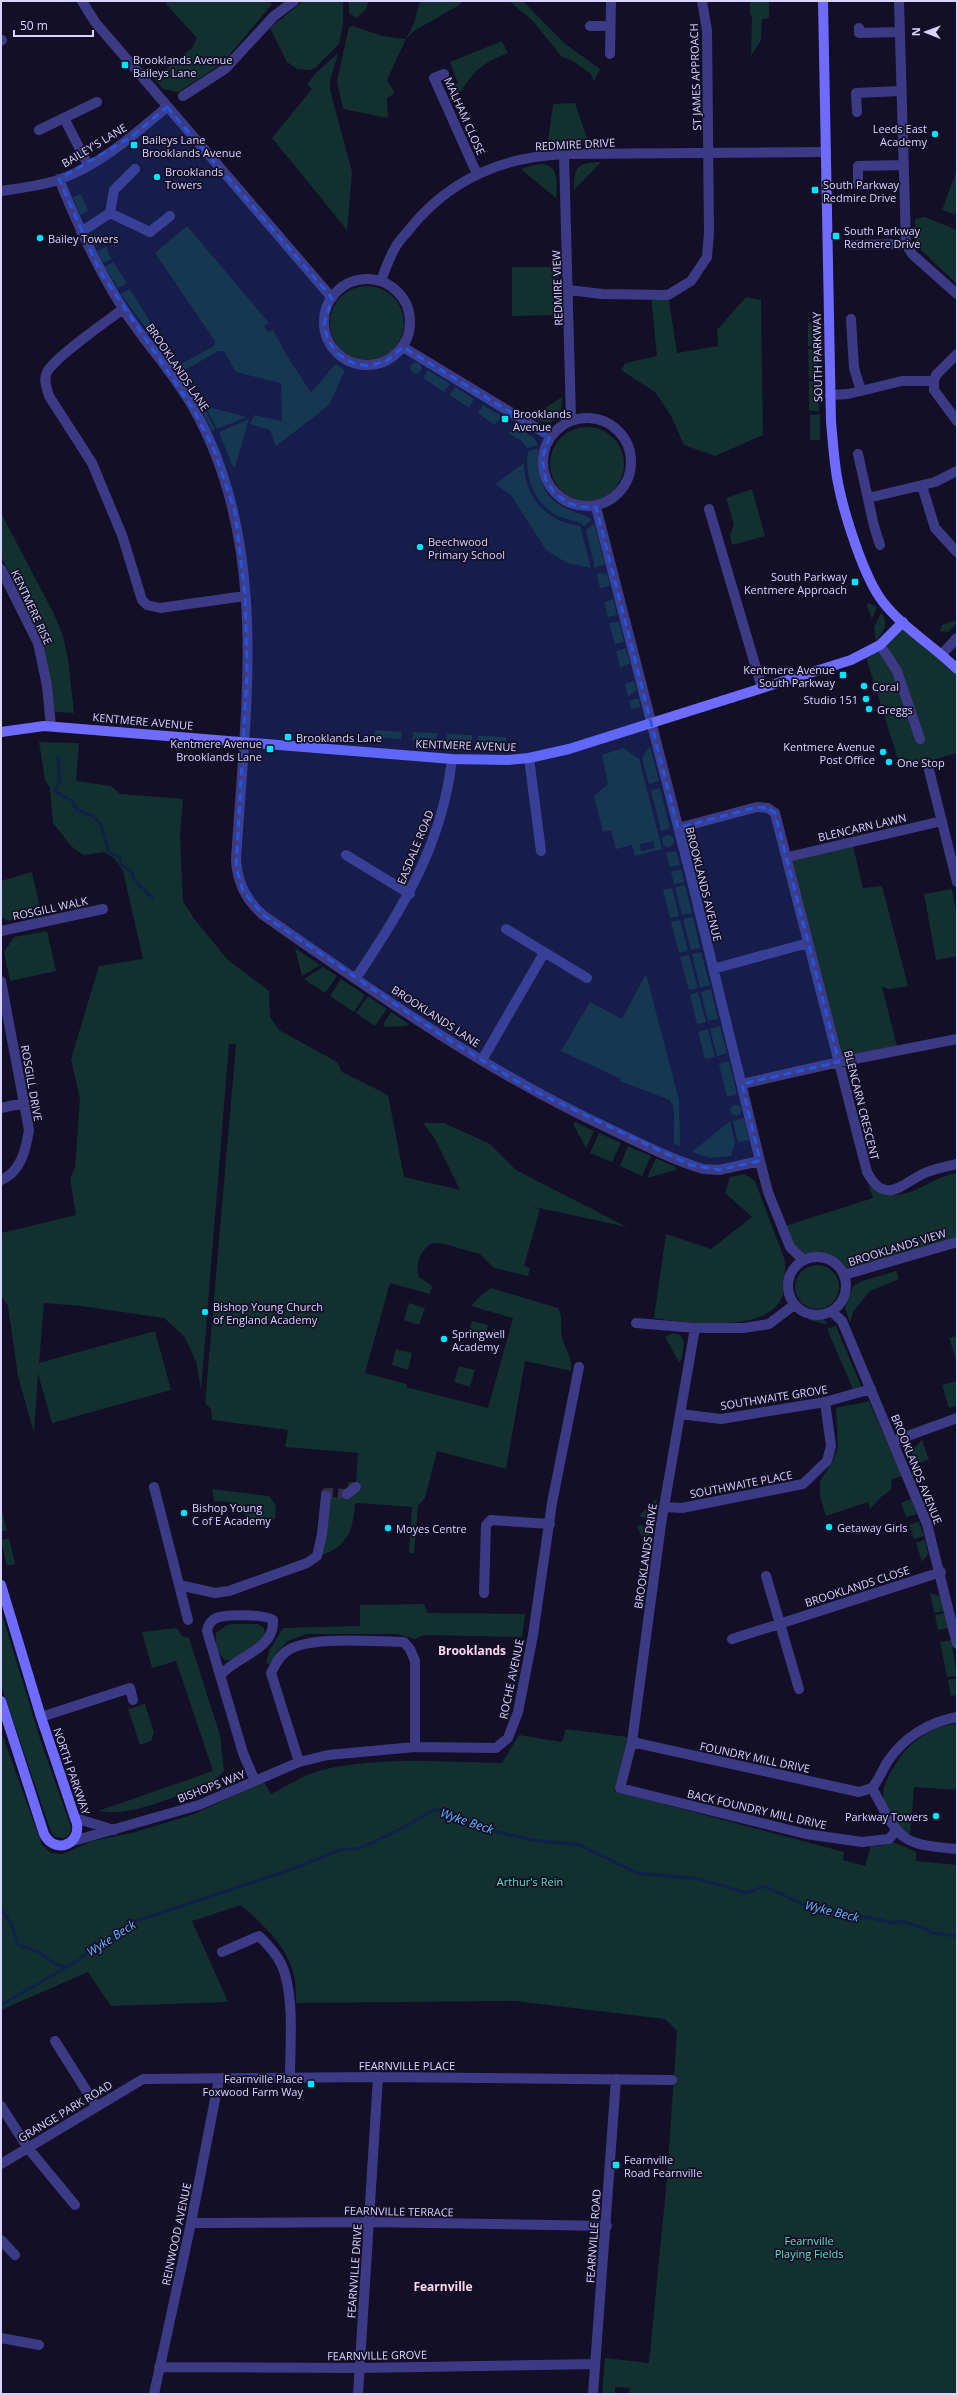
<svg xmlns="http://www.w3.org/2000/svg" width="958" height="2395" viewBox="0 0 958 2395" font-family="'Open Sans',sans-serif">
  <rect width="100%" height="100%" fill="#130f26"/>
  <!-- green -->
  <path fill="#12302f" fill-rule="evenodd" d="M170,1H268L272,4L223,63L178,92L163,89L154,79L192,48L197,38L165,3Z
    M303,1H343V24L339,44L315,68L309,70L297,69L287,62L270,28Z
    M349,1H369L366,9L357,18L349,13Z
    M420,1H460L461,4L414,31L406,39L387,80L395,93L387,98L388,118L343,109L337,81L349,27L353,26L382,36L406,39L414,23Z
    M509,1H523L564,43L600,69L594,81L590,73L571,60L562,57L532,20Z
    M750,1H769V18L762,19L761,40L751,56L752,16L750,14Z
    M502,41L508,53C472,68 474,73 453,103L451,98L457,95L454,85L458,83L450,62Z
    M338,53L330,81V90L352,172L347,230L272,138L312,89L307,84L316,73Z
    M575,103L587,138L582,144L551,145L548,142L553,104Z
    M601,162L574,190C574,165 578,163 601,162Z
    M540,164C560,164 557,184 556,198L522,170L523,168Z
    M957,170V215L942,210Z
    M81,194L88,211L80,215L73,197Z
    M925,217L957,230V284L920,249L916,239L915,219Z
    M187,226L269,323L264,326L268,332L273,330L286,354L311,393L335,364L345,370L329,405L276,446L270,430L250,424L254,415L282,421L281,383L236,372L224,351H218L185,370L181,364L214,346L215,341L155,253Z
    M91.5 240a5.5 5.5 0 1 1 11 0a5.5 5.5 0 1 1-11 0Z
    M106,247L111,259L103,263L97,251Z
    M113,262L127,283L118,288L105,267Z
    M512,267H559L560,315L512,316Z
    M330 323a37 37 0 1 1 74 0a37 37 0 1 1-74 0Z
    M130,289L160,338L155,341L121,294Z
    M651,295H668L677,353L718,346L717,330L746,297L761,300L763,435L715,456L684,445L671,416L655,392L621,370L625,363L657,356Z
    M808,323H817L818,346H808Z
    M162,341L175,363L172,365L157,344Z
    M808,349H818L819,378H809Z
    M410.5 368a5.5 5.5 0 1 1 11 0a5.5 5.5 0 1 1-11 0Z
    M428,370L450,384L444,392L423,378Z
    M809,381H819V411H809Z
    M455,387L474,399L469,408L450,395Z
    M562,397C563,419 551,430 531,417Z
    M483,405L501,416L495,425L478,413Z
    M203,406L215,429L212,431L200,407Z
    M205,406L247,417L217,429Z
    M820,414V440H810V415Z
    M249,419L235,467H233L219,432Z
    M517,427L534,438L538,445L527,448L522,441L508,433Z
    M550 464a37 37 0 1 1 74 0a37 37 0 1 1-74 0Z
    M538,449C537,476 542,500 570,510C578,514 585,514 592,520L584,526C578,520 568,520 560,517C535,505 524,478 528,451Z
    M524,463C524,497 547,522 580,526L591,568L567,563L546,550L511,495L495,484Z
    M752,489L765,536L732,545L730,535L734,524L726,498Z
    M1,513L54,614L63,636L68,659L74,713L55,712L43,641L1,556Z
    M594,523L605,564L595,568L586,530Z
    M599,573L607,574L610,586L600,588L597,575Z
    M613,599L617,615L608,617L604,602Z
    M868,603L877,607L872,619L867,606Z
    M881,613C890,623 883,632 876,641L874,627Z
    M957,620V623L948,632L940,631L942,625Z
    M619,621L624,642L615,644L609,623Z
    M903,622L957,669V753L901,769L865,654Z
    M626,648L630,664L620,667L616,651Z
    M634,681L637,690L628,697L625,684Z
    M639,698L640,707L631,709L629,701Z
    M375,730L402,732L401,739L374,737Z
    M413,732L437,733L436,742L412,740Z
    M447,734L472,735V745L446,743Z
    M478,736L506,737V745H478Z
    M39,742L79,743L76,781L111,786L120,794L183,799L180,834L183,901L195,920L228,960L269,991L270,1017L279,1030L337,1062L342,1072L388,1095L404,1177L460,1190L435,1139L423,1123H444L490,1144L516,1170L627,1227L530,1206L540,1209L524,1266L530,1268L528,1276L494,1268L480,1254L444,1244L432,1243C420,1251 415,1263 419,1277L432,1286L430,1294L390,1283L365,1373L407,1384L406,1387L488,1408L513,1318L471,1306L479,1297L491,1288L558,1308C563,1316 560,1327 562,1336C564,1349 573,1356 571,1371L525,1361L506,1469L437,1451L425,1498L418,1506L414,1553H409L412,1507L358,1503L355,1504C353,1530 348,1546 322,1555L323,1496L347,1498L348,1482H356L358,1453L285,1447L288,1430L212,1420L211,1409L205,1403L236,1044H229L201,1390L196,1361L184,1336L164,1318L81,1306L44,1303L39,1363L155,1331L171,1390L52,1423L38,1373L34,1433L18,1376L8,1306L1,1296V1233L76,1215L70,1178L75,1168L80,1099L71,1059L99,966L143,959L123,871L114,858L104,852L83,855L71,846L53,823L50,788L45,780Z
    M650,746L659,781L649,784L642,758Z
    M623,748L639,759L662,849L635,856L632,845L616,849L611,830L603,832L594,796L608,784L602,755ZM653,841L655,848L641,851L640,844Z
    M660,788L670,828L661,831L651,790Z
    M662 841a6 6 0 1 1 12 0a6 6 0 1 1-12 0Z
    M852,842L863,888L882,886L908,986L890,989L882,987L898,1050L839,1062L788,857Z
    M676,851L680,865L670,867L666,853Z
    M681,869L684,882L674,884L671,872Z
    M32,872L41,913L8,921L1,916V881Z
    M685,885L692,913L682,915L675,887Z
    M672,888L679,916L670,918L663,890Z
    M952,889L957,916V956L936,960L924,894Z
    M693,917L700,948L691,950L683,919Z
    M680,920L688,951L679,953L671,922Z
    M47,931L56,971L10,981L4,952L14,937Z
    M295,948L320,965L302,976Z
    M701,952L710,985L700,988L692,954Z
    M689,955L698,988L689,990L680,957Z
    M323,967L337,976L325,993L304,979Z
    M646,974L679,1100L680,1146L674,1143V1108L670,1100L620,1081L621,1079L561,1051L590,1002L622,1019Z
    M341,979L365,995L354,1012L330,996Z
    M711,989L718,1019L708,1021L701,992Z
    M698,992L706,1022L697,1024L690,995Z
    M368,996L387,1009L375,1026L356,1013Z
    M391,1012L409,1024L406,1026L384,1027V1023Z
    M720,1026L727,1053L717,1056L710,1029Z
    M708,1029L715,1057L705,1059L698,1032Z
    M729,1061L737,1094L727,1097L719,1064Z
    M730.5 1110a5.5 5.5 0 1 1 11 0a5.5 5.5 0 1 1-11 0Z
    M744,1118L749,1140L738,1142L733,1121Z
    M730,1121L735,1142L731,1156L711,1158L692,1152Z
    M575,1122L594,1131L586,1148L573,1124Z
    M599,1133L621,1143L612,1162L590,1153Z
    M628,1146L651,1156L642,1176L620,1166Z
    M656,1158L676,1167V1170L647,1178Z
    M957,1173V1243L842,1271C831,1259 819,1254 803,1260L782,1227L873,1198L868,1185C904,1211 922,1179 957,1173Z
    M744,1174L755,1181L784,1258C786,1266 785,1271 784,1279C783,1285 785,1291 782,1297C768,1334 685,1323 654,1318L666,1234L711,1249L752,1217L725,1193L730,1177Z
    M795 1287a22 22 0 1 1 44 0a22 22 0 1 1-44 0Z
    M896,1271L899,1279L870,1291L853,1312L850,1323L845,1308L853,1286L862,1281Z
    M409,1303L425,1308L419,1325L404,1320Z
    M809,1317L822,1318L828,1323L824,1324L809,1320Z
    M472,1321L488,1325L484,1342L467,1338Z
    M836,1326L861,1386L853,1389L827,1329Z
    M673,1333L680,1335L684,1341L682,1359L679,1362L665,1337Z
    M957,1336V1362L949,1338Z
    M396,1349L412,1353L408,1370L392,1365Z
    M459,1366L475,1370L470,1387L454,1382Z
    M957,1381V1405L949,1408L942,1385Z
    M869,1401L902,1476L892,1479L891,1490L881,1497L870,1509L868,1502L826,1516L820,1496V1481L832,1463L838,1447L836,1408C848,1404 859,1405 869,1401Z
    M922,1440L929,1460L913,1465L911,1451Z
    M212,1489L269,1496L276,1506L275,1518L265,1525C243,1525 245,1499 214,1501Z
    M657,1499L652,1521L639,1516L656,1499Z
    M911,1499L917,1514L906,1517L901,1503Z
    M1,1507L7,1530L1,1532Z
    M919,1521L924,1536L914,1539L909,1525Z
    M639,1525L652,1527L648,1549L637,1527Z
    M9,1538L15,1564L7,1566L1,1540Z
    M925,1539L928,1554L922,1562L916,1543Z
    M930,1593L940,1596L944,1611L934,1613Z
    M424,1604L428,1613L525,1614L522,1637L423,1635L415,1639L397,1634H306L288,1641L278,1651L270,1664L266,1663L269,1651L283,1628L360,1626V1605Z
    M1,1611L41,1742L71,1827L70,1833L65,1838L55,1837L51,1832L1,1685Z
    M945,1613L948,1628L938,1630L935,1615Z
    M236,1624H258L264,1628L265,1635C257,1645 238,1662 225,1660L216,1650V1633L227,1625Z
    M177,1628L182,1636L189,1638L220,1735L224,1771L213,1782L204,1787C171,1797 133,1817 98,1811L213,1771L176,1661L152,1668L142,1632Z
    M951,1640L957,1676L947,1677L940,1642Z
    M957,1678V1695L951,1696L948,1680Z
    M145,1704L154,1733L151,1741L140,1745L128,1709Z
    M957,1724V1790L914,1787L910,1834L905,1833C897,1825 884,1808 883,1796C883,1787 888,1777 892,1770C906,1745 928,1726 957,1724Z
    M566,1729L628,1737L614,1791L844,1852L843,1860L865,1866L871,1846H881L893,1842L916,1852V1861L957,1865V2394H629L630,2388L615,2387V2394H602L605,2358L649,2363L667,2178L677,2031L665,2019L515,2001L296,2003C296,1994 296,1984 294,1976C287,1945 263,1925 241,1905L192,1921L228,2002L111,2006L88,1972L1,2010V1731L42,1845L51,1853L63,1854L92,1841L132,1833L194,1814L264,1782L271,1794C288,1785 307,1773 326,1769C383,1757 444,1762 502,1763L519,1735L562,1742Z"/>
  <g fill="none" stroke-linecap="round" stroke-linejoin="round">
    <!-- stream -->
    <path stroke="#0c2248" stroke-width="3" d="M58,757L60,781L55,791L73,802L77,810L93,816L101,825L109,852L120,858V864C126,869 134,871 134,880L153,898
      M1,1909L12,1925L18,1945L39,1952L55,1964L66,1967
      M1,2005L67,1967L136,1921L290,1870L340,1850L360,1848L393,1833L436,1809L482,1828L531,1840L580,1845L637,1873L699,1879L747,1893L764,1886L804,1905L852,1914L860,1918L868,1917L892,1923L900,1921L927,1929L931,1933L957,1936"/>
    <!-- street-tunnel -->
    <path stroke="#312d47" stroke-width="10" stroke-dasharray="10 5" stroke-linecap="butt" d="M326,1496V1493L347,1494"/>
    <!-- street -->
    <path stroke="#3d3a85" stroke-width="10" d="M82,1L95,22L332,298
      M899,1L906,244L912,254L957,294
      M590,26H610
      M859,28V33L900,32
      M1,41L2,40
      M610,54L611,1
      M444,74L434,78L477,174
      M183,96L225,69L274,16L294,1
      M857,112L856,93L901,91
      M64,118L88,165
      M39,130L97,102
      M564,154L571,420
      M59,179C77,224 96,266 122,307C144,342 173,372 194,409C271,546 245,710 236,860C237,883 246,900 263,915C374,992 485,1071 608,1128C639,1143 671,1159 703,1169L719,1170L760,1161
      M858,185V166L903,165
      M1,191C20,188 40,186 58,180C99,166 135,134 167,107
      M110,213L114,190L135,169
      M81,232L110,213L150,232L170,216
      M851,245L906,244
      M324 322a43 43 0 1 1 86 0a43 43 0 1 1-86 0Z
      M381,281C385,270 389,258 395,248C399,240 407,233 412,226C452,178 503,157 564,154L826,152
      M569,290L602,294L668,295L691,281L707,257L709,233L707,30L702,1
      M123,309C106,322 56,356 47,372C43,379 47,389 49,396L92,463L122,535L142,600L147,605L160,608L245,596
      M851,319L854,368L861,391
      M403,347L550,436
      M934,381V390L957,421
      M830,395L848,394L902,381H934L936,375L957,354
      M543 462a44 44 0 1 1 88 0a44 44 0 1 1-88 0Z
      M858,454L874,526L880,545
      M922,486L935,528L957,552
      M868,498L935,482L957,471
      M596,507L692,881L760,1161L768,1192L790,1247L803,1260
      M709,509L762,688
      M1,569L38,643L47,686L51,726
      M880,645L897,671L920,739
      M942,654L957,638
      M529,758L541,851
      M929,770L957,882
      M678,828L757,807L768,808L775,813L867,1172C887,1210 906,1178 930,1171C938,1168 948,1166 957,1164
      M346,855L410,894
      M788,857L942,821
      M506,929L587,978
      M1,931L103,909
      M713,969L808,943
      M356,978C403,907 442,846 452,759
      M1,981L29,1130C26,1149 21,1172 1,1180
      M482,1060L544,953
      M742,1084L839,1062L957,1039
      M1,1108L24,1103
      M788 1286a29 29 0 1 1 58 0a29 29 0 1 1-58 0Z
      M844,1275L957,1242
      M832,1312L842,1321L927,1524L957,1644
      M636,1323L695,1328H744L769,1324L794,1305
      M695,1328L661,1524L632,1742L620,1788L806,1834L862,1842L889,1839L896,1831
      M680,1414L721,1419L825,1402L871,1389
      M894,1441L957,1418
      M154,1487L188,1620
      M347,1494L356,1487
      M664,1507L682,1508L803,1484L827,1461L831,1446L825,1402
      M766,1576L799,1689
      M179,1585L215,1593L229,1591L307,1563L317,1556L322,1534L326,1496
      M484,1593L486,1525L491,1520L550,1524
      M732,1639L941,1572
      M41,1717L130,1688L133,1700
      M957,1717C929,1722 904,1737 888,1761C882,1770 879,1780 872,1788C900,1839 897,1844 957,1849
      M632,1742L859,1792L872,1788
      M299,1762L271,1673C275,1665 279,1656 287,1651C309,1635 375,1642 404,1642L410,1649L415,1661V1747
      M255,1781L299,1762L328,1755L415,1747L496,1748L508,1738L518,1712L533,1635L552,1503L579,1367
      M75,1818L114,1830
      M73,1841L199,1805L255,1781L243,1753L207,1631C208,1625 210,1621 216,1618C226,1614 265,1614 273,1620C275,1650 236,1656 221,1675
      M222,1952L259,1936C270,1947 281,1959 285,1974C294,2006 290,2044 290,2078
      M55,2041L96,2106
      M1,2106L28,2148L75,2205
      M1,2164L143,2079L378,2077L672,2080
      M191,2223L369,2222L607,2226
      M1,2240L15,2255
      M1,2338L39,2345
      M159,2367L360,2368L595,2364
      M154,2394L191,2223L219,2079
      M358,2394L378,2077
      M593,2394L616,2079"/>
    <!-- secondary -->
    <path stroke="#6f6bff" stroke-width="10" d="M823,1L831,422C833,442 834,463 838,483C844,514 864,578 883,602C902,627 934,646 957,669
      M1,732L44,726L452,759L507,760L529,758L569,749L851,660L880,645L903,622
      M1,1585L41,1717L77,1824C80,1846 54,1854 44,1834L1,1701"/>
  </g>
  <!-- marked area -->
  <path fill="#2655da" fill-opacity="0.2" stroke="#2655da" stroke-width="3" stroke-dasharray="8 5" stroke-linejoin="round" d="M167,107L332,298L324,324L328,340L338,354L353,363L369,366L386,361L403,347L550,436L542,459L546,480L554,492L566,502L580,507H596L678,828L757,807L768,808L775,813L839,1062L742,1084L760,1161L719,1170L690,1165L526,1087L444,1037L263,915L243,891L236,868L247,673L245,596L235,512L214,450L193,409L99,270L59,179L131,137Z"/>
  <!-- markers -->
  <g fill="#00e5ff" stroke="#130f26" stroke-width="1.5">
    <rect x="121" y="61" width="8" height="8" rx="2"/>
    <circle cx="935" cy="134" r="4"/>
    <rect x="130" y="141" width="8" height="8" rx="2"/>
    <circle cx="157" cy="177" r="4"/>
    <rect x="811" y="186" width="8" height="8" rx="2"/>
    <rect x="832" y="232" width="8" height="8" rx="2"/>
    <circle cx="40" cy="238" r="4"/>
    <rect x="501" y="415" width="8" height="8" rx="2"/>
    <circle cx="420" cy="547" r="4"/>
    <rect x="851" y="578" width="8" height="8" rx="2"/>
    <rect x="839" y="671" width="8" height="8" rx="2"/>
    <circle cx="864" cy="686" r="4"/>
    <circle cx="866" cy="699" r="4"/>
    <circle cx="869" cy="709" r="4"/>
    <rect x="284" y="733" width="8" height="8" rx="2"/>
    <rect x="266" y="745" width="8" height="8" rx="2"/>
    <circle cx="883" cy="752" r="4"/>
    <circle cx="889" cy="762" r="4"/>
    <circle cx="205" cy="1312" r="4"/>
    <circle cx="444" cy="1339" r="4"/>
    <circle cx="184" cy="1513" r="4"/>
    <circle cx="829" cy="1527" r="4"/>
    <circle cx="388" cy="1528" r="4"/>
    <circle cx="936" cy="1816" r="4"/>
    <rect x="307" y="2080" width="8" height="8" rx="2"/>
    <rect x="612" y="2161" width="8" height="8" rx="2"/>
  </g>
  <g text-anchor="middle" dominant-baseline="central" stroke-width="3.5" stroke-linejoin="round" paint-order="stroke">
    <!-- poi labels -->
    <g font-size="11" fill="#d9d4ff" stroke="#130f26" text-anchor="start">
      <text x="133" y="59">Brooklands Avenue<tspan x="133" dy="13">Baileys Lane</tspan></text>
      <text x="927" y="128" text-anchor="end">Leeds East<tspan x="927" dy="13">Academy</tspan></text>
      <text x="142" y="139">Baileys Lane<tspan x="142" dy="13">Brooklands Avenue</tspan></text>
      <text x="165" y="171">Brooklands<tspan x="165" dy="13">Towers</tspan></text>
      <text x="823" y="184">South Parkway<tspan x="823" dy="13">Redmire Drive</tspan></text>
      <text x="844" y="230">South Parkway<tspan x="844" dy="13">Redmere Drive</tspan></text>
      <text x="48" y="238">Bailey Towers</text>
      <text x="513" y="413">Brooklands<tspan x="513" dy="13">Avenue</tspan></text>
      <text x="428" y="541">Beechwood<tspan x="428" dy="13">Primary School</tspan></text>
      <text x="847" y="576" text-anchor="end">South Parkway<tspan x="847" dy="13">Kentmere Approach</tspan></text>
      <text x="835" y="669" text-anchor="end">Kentmere Avenue<tspan x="835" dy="13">South Parkway</tspan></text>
      <text x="872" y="686">Coral</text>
      <text x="858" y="699" text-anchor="end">Studio 151</text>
      <text x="877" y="709">Greggs</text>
      <text x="296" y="737">Brooklands Lane</text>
      <text x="262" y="743" text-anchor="end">Kentmere Avenue<tspan x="262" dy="13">Brooklands Lane</tspan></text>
      <text x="875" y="746" text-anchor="end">Kentmere Avenue<tspan x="875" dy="13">Post Office</tspan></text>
      <text x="897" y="762">One Stop</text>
      <text x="213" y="1306">Bishop Young Church<tspan x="213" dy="13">of England Academy</tspan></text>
      <text x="452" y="1333">Springwell<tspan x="452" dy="13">Academy</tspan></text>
      <text x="192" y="1507">Bishop Young<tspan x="192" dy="13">C of E Academy</tspan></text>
      <text x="837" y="1527">Getaway Girls</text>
      <text x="396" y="1528">Moyes Centre</text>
      <text x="928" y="1816" text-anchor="end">Parkway Towers</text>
      <text x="303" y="2078" text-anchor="end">Fearnville Place<tspan x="303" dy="13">Foxwood Farm Way</tspan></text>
      <text x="624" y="2159">Fearnville<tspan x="624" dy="13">Road Fearnville</tspan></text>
    </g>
    <!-- street labels -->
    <g font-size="11" fill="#d9d4ff" stroke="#130f26">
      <text transform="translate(695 77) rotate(-92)">ST JAMES APPROACH</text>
      <text transform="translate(465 116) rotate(66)">MALHAM CLOSE</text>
      <text transform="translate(575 144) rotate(-3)">REDMIRE DRIVE</text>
      <text transform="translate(94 145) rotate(-31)">BAILEY'S LANE</text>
      <text transform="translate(557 288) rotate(-92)">REDMIRE VIEW</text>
      <text transform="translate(817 357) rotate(-91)">SOUTH PARKWAY</text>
      <text transform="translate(178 367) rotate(56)">BROOKLANDS LANE</text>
      <text transform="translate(32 607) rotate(65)">KENTMERE RISE</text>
      <text transform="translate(143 721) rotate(5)">KENTMERE AVENUE</text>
      <text transform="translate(466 745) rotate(2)">KENTMERE AVENUE</text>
      <text transform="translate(862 827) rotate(-13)">BLENCARN LAWN</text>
      <text transform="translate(415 847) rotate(-68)">EASDALE ROAD</text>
      <text transform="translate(704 884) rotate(76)">BROOKLANDS AVENUE</text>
      <text transform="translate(50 908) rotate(-12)">ROSGILL WALK</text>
      <text transform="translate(436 1016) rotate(33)">BROOKLANDS LANE</text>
      <text transform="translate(32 1083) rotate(80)">ROSGILL DRIVE</text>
      <text transform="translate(862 1105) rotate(76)">BLENCARN CRESCENT</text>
      <text transform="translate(897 1247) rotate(-17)">BROOKLANDS VIEW</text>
      <text transform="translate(774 1397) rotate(-9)">SOUTHWAITE GROVE</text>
      <text transform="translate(917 1469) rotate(68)">BROOKLANDS AVENUE</text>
      <text transform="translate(741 1484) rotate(-11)">SOUTHWAITE PLACE</text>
      <text transform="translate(645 1556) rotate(-82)">BROOKLANDS DRIVE</text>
      <text transform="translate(857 1586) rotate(-18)">BROOKLANDS CLOSE</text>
      <text transform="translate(511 1679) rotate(-78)">ROCHE AVENUE</text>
      <text transform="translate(755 1757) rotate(12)">FOUNDRY MILL DRIVE</text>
      <text transform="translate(72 1771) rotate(71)">NORTH PARKWAY</text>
      <text transform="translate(211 1786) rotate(-21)">BISHOPS WAY</text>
      <text transform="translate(757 1809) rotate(13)">BACK FOUNDRY MILL DRIVE</text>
      <text x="407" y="2065">FEARNVILLE PLACE</text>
      <text transform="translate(65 2111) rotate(-31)">GRANGE PARK ROAD</text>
      <text transform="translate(399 2211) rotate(1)">FEARNVILLE TERRACE</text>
      <text transform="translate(176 2234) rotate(-78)">REINWOOD AVENUE</text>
      <text transform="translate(593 2236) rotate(-86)">FEARNVILLE ROAD</text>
      <text transform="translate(354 2271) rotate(-86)">FEARNVILLE DRIVE</text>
      <text transform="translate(377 2355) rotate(-1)">FEARNVILLE GROVE</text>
    </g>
    <!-- park labels -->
    <g font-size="11" fill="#5fe0c0" stroke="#130f26">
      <text x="530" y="1881">Arthur's Rein</text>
      <text x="809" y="2240">Fearnville<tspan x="809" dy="13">Playing Fields</tspan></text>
    </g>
    <!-- neighbourhood labels -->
    <g font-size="12" font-weight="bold" fill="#ffd6f0" stroke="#130f26">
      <text x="472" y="1650">Brooklands</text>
      <text x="443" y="2286">Fearnville</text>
    </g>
    <!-- water labels -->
    <g font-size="12" font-style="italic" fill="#62b6ff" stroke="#130f26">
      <text transform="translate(467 1821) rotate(19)">Wyke Beck</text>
      <text transform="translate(832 1911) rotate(14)">Wyke Beck</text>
      <text transform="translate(111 1938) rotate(-33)">Wyke Beck</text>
    </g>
  </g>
  <!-- border -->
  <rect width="958" height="2395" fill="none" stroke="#d9d4ff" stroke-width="4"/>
  <!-- north arrow -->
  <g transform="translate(926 32) rotate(271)" stroke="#130f26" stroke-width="3" paint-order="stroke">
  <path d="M0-3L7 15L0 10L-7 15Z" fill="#d9d4ff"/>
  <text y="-6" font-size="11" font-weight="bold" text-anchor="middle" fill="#d9d4ff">N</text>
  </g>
  <!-- scale -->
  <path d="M14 30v6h79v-6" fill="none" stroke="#d9d4ff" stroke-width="2"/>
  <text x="20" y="30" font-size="12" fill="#d9d4ff" stroke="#130f26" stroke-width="3" paint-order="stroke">50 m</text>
</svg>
